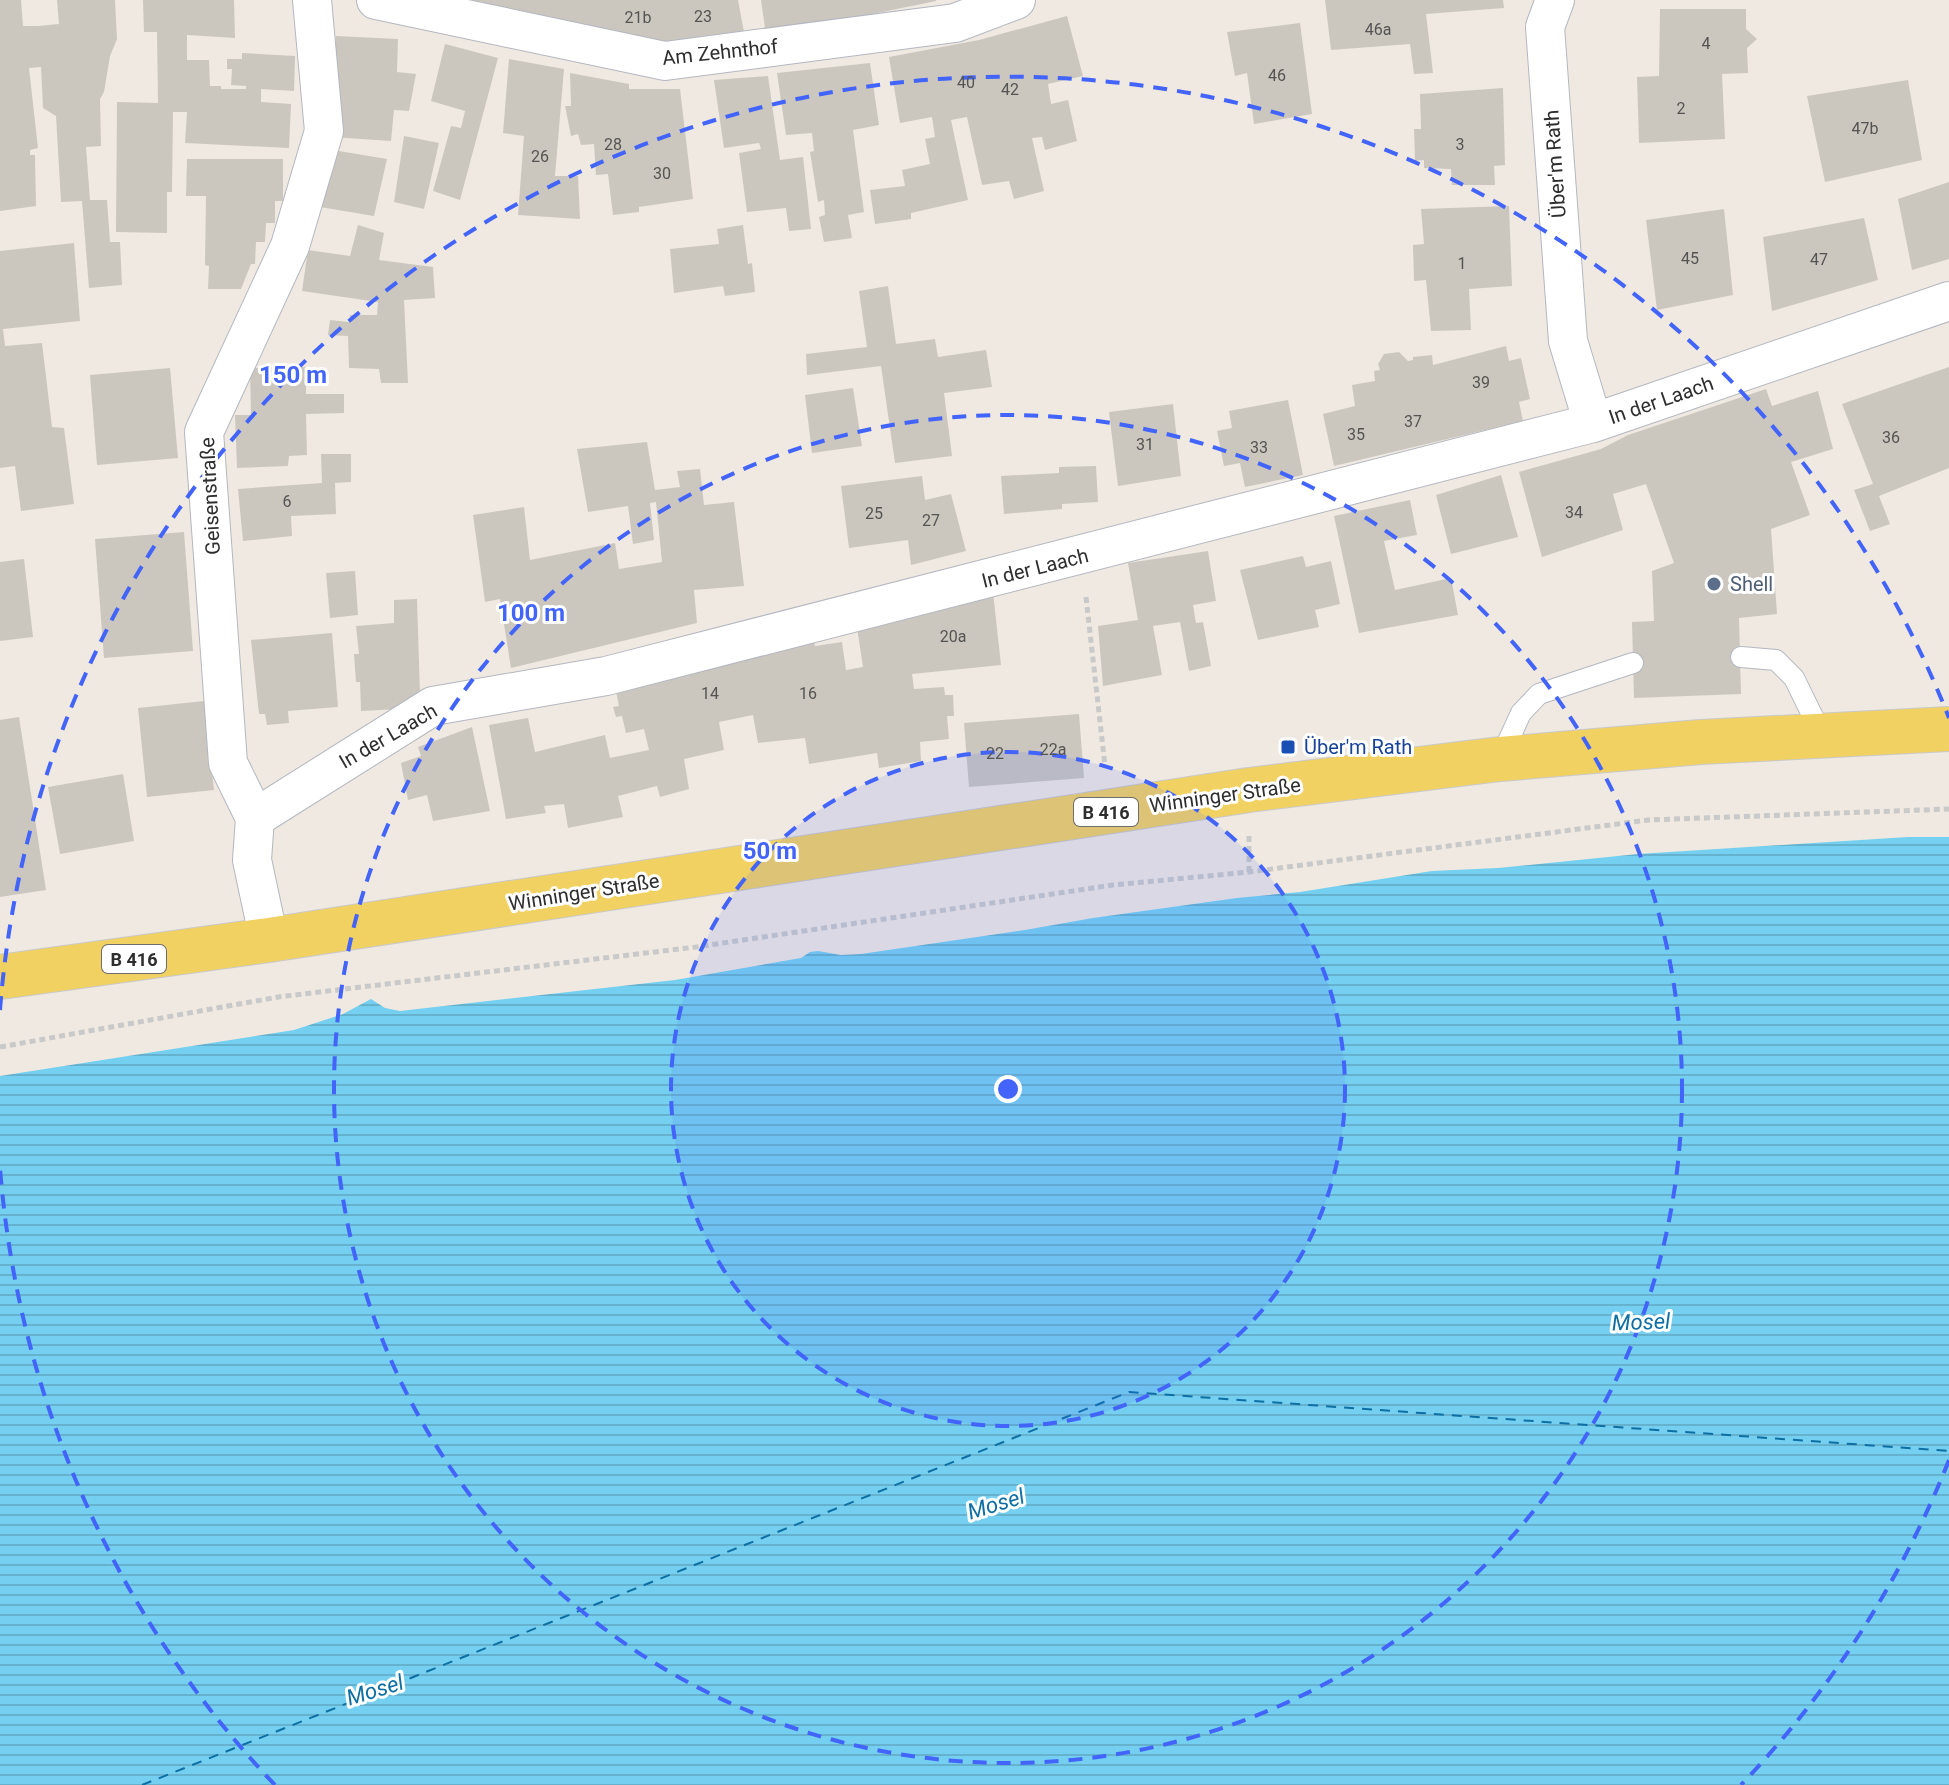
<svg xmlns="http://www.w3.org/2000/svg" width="1949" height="1785" viewBox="0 0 1949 1785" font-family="Roboto,sans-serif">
  <defs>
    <pattern id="water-rules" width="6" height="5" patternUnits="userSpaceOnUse" patternTransform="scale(2)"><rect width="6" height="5" fill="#75cff0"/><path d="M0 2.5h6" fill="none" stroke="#66b2ce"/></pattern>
  </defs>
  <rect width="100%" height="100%" fill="#efe9e1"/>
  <!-- water -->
  <path fill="url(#water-rules)" d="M1908,837H1949V1785H0V1076L294,1030L343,1014L371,999L385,1008L400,1011L675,980L801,958L810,952L818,951L841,955L861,954L1025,930L1093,918L1237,898L1300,892L1432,871L1498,868L1638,854Z"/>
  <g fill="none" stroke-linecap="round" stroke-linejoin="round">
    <!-- ferry -->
    <path stroke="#0d6fa3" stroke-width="2" stroke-dasharray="10 8" stroke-linecap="butt" d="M142,1785L1129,1392L1949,1451"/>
  </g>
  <!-- building -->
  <path fill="#cbc7bf" d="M0,0H21L23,26H38L59,24L57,0H115L117,39L110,56L104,92L100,99L101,146L86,147L90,200H107L110,242H120L122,285L89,288L82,201L61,202L56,116L43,108L41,67L29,68L38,148L30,150V155H35L36,206L0,211Z
    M143,0H234L235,38L187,35V60H209L210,86H221V89H246V86L231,85L232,69H227V59H242V53L295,56L294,91L261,89V102L291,104L289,148L185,143L187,112H173L172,192H167V233L116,232L117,102L158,103L157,32H144Z
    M456,0H738L744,32L665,43Z
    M761,0H936V1L814,26L765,28Z
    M1325,0H1503L1504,8L1426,14L1433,73L1414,74L1410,44L1331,50Z
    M1660,9H1746V29L1757,39L1747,48L1748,73L1722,74L1725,139L1639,143L1637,77L1659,76Z
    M1067,16L1083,76L1048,84L1051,104L1068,100L1077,141L1045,150L1042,137L1032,138L1044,191L1014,199L1009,181L982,185L967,117L951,120L968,200L911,213V219L875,224L870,190L905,186L902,170L930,164L925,139L935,137L932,117L900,123L889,57L979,40Z
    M1300,23L1312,114L1254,124L1247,73L1235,76L1227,32Z
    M336,36L398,39L397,72L416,74L409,111L394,110L391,141L331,137Z
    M445,44L498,58L460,200L433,191L451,126L461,128L465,111L431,101Z
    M509,59L564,69L555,176H578L580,219L518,215L524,136L503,133Z
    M870,63L879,125L853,130L864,212L848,215L852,238L824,242L819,217L825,215L824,200L818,202L810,152L814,151L812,133L786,135L777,73Z
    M570,73L629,84V89H680L693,199L639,207V212L613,215L608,174L596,175L594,144L581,145L578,134L571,136L565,106H571Z
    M768,76L780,160L803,157L811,229L789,231L786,208L747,212L739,153L761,149L759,143L724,148L714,80Z
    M1908,80L1922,160L1825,182L1807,96Z
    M1503,88L1505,165L1494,166L1495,185H1452L1451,169L1424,168V160L1415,161L1414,129H1421L1420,94Z
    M404,136L439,143L424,209L394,202Z
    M333,150L387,159L374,216L320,207Z
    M187,159H283V201H275V223H266L265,242H256L255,264H251L241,289H208L209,266L205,265L206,196H186Z
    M1949,182V259L1912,270L1898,199Z
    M1509,206L1512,286L1469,289L1471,330L1431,331L1426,280L1414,281L1413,245L1424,244L1421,209Z
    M1724,209L1733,295L1657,310L1646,220Z
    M1864,218L1878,280L1772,311L1763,237Z
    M358,225L384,233L379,260L433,267L435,298L404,300L408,383H381L379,369L349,368L348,336L328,335L330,320L349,322L350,315H377L378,302L302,291L308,250L350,256Z
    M743,225L748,264L752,263L755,292L725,296L723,286L674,293L670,249L719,244L717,229Z
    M74,243L80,321L3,329L5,346L42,343L52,427L64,428L74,504L21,511L15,466L0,468V251Z
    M888,286L896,344L935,339L938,357L986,350L992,387L944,393L952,456L895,463L881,366L807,375L806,354L867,347L859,291Z
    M1506,346L1509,361L1521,358L1530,399L1519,402L1523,421L1334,466L1323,414L1355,406L1352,385L1375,381L1374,371L1380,370L1378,364L1384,354L1399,352L1408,361L1413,360V357L1432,355L1433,365Z
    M306,367V394H344V413L306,414L307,455L289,456L288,466L237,468L235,415H251L250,368Z
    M1949,367V468L1879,496L1890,524L1870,531L1854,490L1873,484L1842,404Z
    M170,368L178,458L97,465L90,375Z
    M853,388L862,446L812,453L805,395Z
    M1766,389L1772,406L1818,391L1833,449L1791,462L1810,515L1771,529L1777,614L1739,618L1741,694L1634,698L1632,622L1654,621L1652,571L1674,563L1646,484L1613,494L1623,530L1542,557L1519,472L1601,449L1628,435Z
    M1288,400L1303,475L1245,487L1240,463L1224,466L1217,431L1232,428L1229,411Z
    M1173,404L1181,476L1118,486L1109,412Z
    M647,442L655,490L680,487L677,471L700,469L704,505L734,502L744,586L694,590L697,623L511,668L500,599L485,602L473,515L524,507L530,560L615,543L619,569L662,562L656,502L650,503L654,540L633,544L628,506L588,512L577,449Z
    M321,454H351V482L335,483L336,514L291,516L292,536L243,541L238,489L322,483Z
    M1096,466L1098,502L1062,504V509L1004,514L1001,476L1059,473V467Z
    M1501,475L1518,537L1451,554L1436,495Z
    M922,476L925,500L951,494L966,551L911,565L908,540L849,548L841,486Z
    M1410,500L1417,535L1384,541L1395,590L1451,578L1458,615L1359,633L1334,516Z
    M184,532L193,651L104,658L95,539Z
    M1208,551L1216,601L1193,605L1196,623L1203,622L1211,666L1189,671L1180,622L1153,626L1162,675L1103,686L1098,626L1138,620L1128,563Z
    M1303,556L1306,567L1331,561L1340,604L1315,610L1319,627L1258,640L1240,570Z
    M24,559L33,637L0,641V562Z
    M355,571L358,615L330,618L326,573Z
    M993,592L1001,665L912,674L914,689L944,687L945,695H953L954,716H947L949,739L920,742L921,761L879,768L877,753L809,764L805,738L758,743L753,715L719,722L724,750L684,759L689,789L660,797L657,786L618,796L623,817L568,828L564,804L544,806L546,813L506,819L489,725L528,718L535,752L605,735L610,758L649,750L644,729L626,733L622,716L616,717L613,707L619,706L615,686L741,656L785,650L784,643L813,639L815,646L842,642L846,670L863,667L856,621Z
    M417,599L420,694L400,709L361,711L360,682H356L354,654H359L356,626L394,623V600Z
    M332,633L338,707L288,711L289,723L267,725L265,714H259L251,640Z
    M204,701L214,790L147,797L138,708Z
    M1079,714L1084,778L969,787L964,723Z
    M19,717L46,890L0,897V720Z
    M472,727L490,811L433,821L427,795L408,800L401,763L421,756L418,747Z
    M123,774L134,841L60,854L48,787Z"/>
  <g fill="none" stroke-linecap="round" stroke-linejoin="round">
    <!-- lane casing -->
    <g stroke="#b4b7c1" stroke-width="22">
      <path id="lane" d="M1741,657L1776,660L1794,678L1822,735
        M1500,759L1521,713L1539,694L1633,663"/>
    </g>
    <!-- street casing -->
    <g stroke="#b4b7c1" stroke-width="40">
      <path id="street" d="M376,0L665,61L955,23L1016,0
        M1555,0L1545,27L1568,341L1593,423
        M255,818L228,763L204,432L290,246L324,131L312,0
        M269,940L252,860L255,818L433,706L606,676L1593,423L1949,301"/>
    </g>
    <!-- primary casing -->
    <g stroke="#c9c9c9" stroke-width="46">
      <path id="primary" d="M0,977L269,940L1249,790L1500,759L1701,742L1949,729"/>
    </g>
    <!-- path -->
    <path stroke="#c9c9c9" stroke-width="5" stroke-dasharray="6 4" stroke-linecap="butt" d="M1086,597L1105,766
      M1249,872V834
      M0,1047L278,997L696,947L1113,885L1249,872L1648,820L1949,809"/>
    <!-- lane -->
    <use href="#lane" stroke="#fff" stroke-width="20"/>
    <!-- street -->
    <use href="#street" stroke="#fff" stroke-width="38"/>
    <!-- primary -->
    <use href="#primary" stroke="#f2d163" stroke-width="44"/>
  </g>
  <!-- distance rings -->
  <circle cx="1008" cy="1089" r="337" fill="#4264fb" fill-opacity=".12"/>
  <g fill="none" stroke="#4264fb" stroke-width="4" stroke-dasharray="14 10">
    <circle cx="1008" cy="1089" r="337"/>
    <circle cx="1008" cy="1089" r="674"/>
    <path d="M1949 1460A1011 1011 0 0 1 1741 1785M275 1785A1011 1011 0 0 1 0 1168M0 1010A1011 1011 0 0 1 1949 718"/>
  </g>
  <!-- markers -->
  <circle fill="#5c6f8a" stroke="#fff" stroke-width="3" cx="1714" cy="584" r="8"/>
  <rect fill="#1a4fb4" stroke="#fff" stroke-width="3" x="1280" y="739" width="16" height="16" rx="4"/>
  <g text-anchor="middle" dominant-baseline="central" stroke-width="6" stroke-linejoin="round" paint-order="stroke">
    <!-- number labels -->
    <g font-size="16" fill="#555452">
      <text x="703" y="16">23</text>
      <text x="638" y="17">21b</text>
      <text x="1378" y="29">46a</text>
      <text x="1706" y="43">4</text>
      <text x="1277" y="75">46</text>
      <text x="966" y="82">40</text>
      <text x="1010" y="89">42</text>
      <text x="1681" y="108">2</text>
      <text x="1865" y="128">47b</text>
      <text x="613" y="144">28</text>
      <text x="1460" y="144">3</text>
      <text x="540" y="156">26</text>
      <text x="662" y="173">30</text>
      <text x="1690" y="258">45</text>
      <text x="1819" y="259">47</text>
      <text x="1462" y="263">1</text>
      <text x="1481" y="382">39</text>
      <text x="1413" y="421">37</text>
      <text x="1356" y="434">35</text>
      <text x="1891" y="437">36</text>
      <text x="1145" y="444">31</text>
      <text x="1259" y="447">33</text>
      <text x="287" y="501">6</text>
      <text x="1574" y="512">34</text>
      <text x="874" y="513">25</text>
      <text x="931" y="520">27</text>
      <text x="953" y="636">20a</text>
      <text x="710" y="693">14</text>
      <text x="808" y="693">16</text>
      <text x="1053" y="749">22a</text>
      <text x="995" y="753">22</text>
    </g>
    <!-- shield labels -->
    <g fill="#fff" stroke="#6d6d6d" stroke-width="2">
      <rect x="1074" y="798" width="64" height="28" rx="6"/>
      <rect x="102" y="945" width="64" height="28" rx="6"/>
    </g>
    <g font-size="18" font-weight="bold" fill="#2e2e2e">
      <text x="1106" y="812">B 416</text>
      <text x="134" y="959">B 416</text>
    </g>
    <!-- street labels -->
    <g font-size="20" fill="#2e2e2e" stroke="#fff">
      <text transform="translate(720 52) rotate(-6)">Am Zehnthof</text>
      <text transform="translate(1555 164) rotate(-94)">Über'm Rath</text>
      <text transform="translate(1661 400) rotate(-19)">In der Laach</text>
      <text transform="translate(210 496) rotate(-93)">Geisenstraße</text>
      <text transform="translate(1035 568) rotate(-14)">In der Laach</text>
      <text transform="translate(388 736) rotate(-30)">In der Laach</text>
      <text transform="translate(1225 795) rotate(-8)">Winninger Straße</text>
      <text transform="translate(584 892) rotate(-9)">Winninger Straße</text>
    </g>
    <!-- service labels -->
    <g font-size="20" fill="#4e5e75" stroke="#fff" text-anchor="start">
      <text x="1730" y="584">Shell</text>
    </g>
    <!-- transit labels -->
    <g font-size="20" fill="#164399" stroke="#fff" text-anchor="start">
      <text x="1304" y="747">Über'm Rath</text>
    </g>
    <!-- water labels -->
    <g font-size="22" font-style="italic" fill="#0d6fa3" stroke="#fff">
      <text transform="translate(1641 1322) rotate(-2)">Mosel</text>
      <text transform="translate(996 1504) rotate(-17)">Mosel</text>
      <text transform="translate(375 1690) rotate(-17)">Mosel</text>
    </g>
  </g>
  <circle cx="1008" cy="1089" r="12" fill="#4264fb" stroke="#fff" stroke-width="4"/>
  <g font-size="24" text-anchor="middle" font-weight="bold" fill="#4264fb" stroke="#fff" stroke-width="6" stroke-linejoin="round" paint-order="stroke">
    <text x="293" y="383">150 m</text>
    <text x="531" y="621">100 m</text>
    <text x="770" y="859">50 m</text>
  </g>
</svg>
